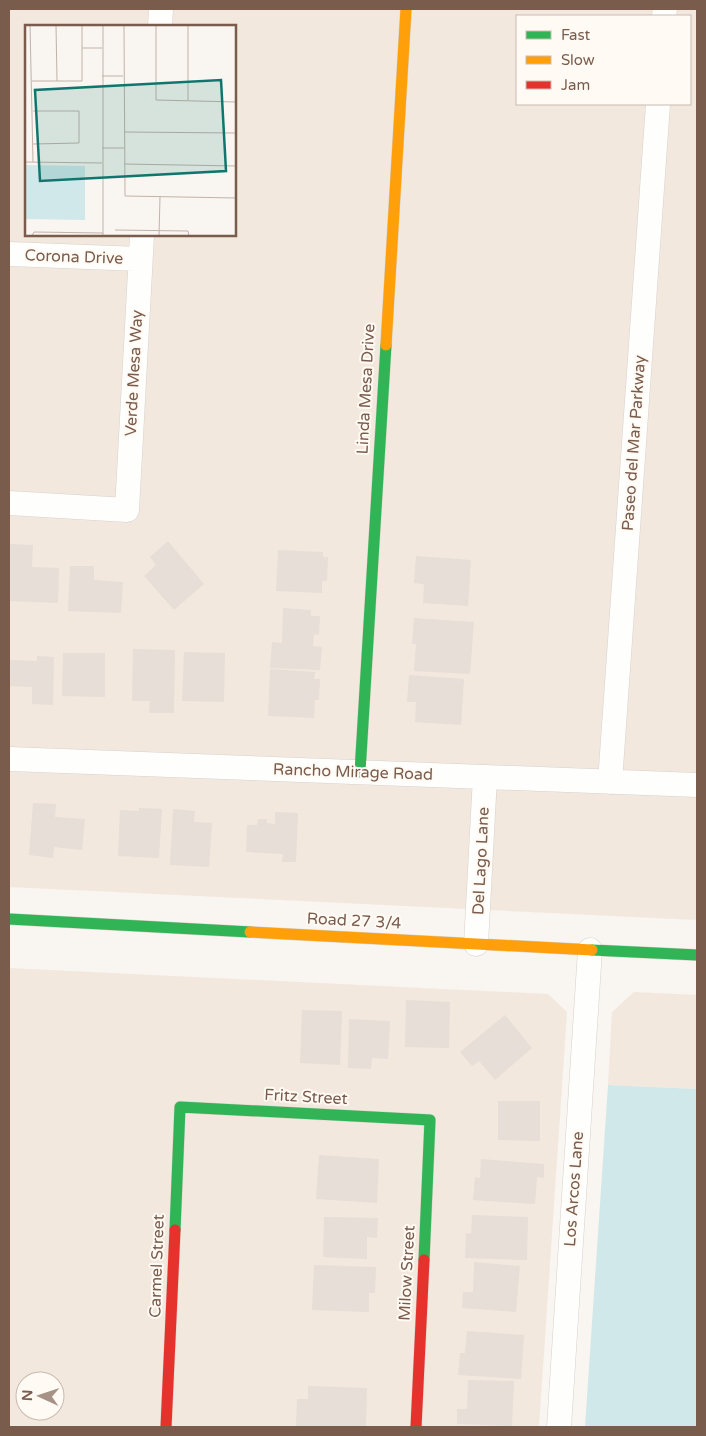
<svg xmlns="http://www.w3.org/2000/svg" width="706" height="1436" viewBox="0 0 706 1436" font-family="'Varela Round',sans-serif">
  <rect width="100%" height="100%" fill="#f9f5f0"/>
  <!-- residential -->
  <path fill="#f2e8de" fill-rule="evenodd" d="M9,9H697V920L9,887ZM517,16H690V104H517ZM26,26H235V235H26Z
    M9,968L548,994L567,1012L539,1427H9ZM25,1381H55V1411H25Z
    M634,992L697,995V1089L608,1085L612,1012Z"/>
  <!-- water -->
  <path fill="#d0e8ea" d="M608,1085L697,1089V1427H585Z"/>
  <!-- building -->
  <path fill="#e6ded7" d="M168,541L204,584L174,610L144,576L156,565L150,557Z
    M9,544L33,545L32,567L59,568L58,603L9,601Z
    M278,550L323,552V557H328L327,581H322V593L276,591Z
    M416,556L471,560L468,606L423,603L424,584L414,583Z
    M70,566H94V580L123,582L121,613L68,611Z
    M283,608L311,610V616H320L319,635L314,634L313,646L322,647L320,670L270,668L272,642L282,643Z
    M414,618L474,622L470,674L414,671L416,644H412Z
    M133,649L175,650L174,713H149L150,701H132Z
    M184,652L225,653L224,702L182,701Z
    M63,653H105V697L62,696Z
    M37,656L54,657L53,705L32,704V687L9,686V660L37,661Z
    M270,669L315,672L314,679H320L319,700H315L314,718L268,716Z
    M409,675L464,679L461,725L415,722L416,702H407Z
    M33,803L56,804L55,817L85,819L82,850L54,847L53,858L29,855Z
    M139,808L162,809L159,858L118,856L120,810L139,811Z
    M173,809L195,811L194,822L212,823L209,867L170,865Z
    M275,812L298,813L296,862H282L283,854L246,852L247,825H257L258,819H267V823L275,824Z
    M406,1000L450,1002L449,1048L405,1047Z
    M302,1010L342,1011L340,1065L300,1063Z
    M505,1015L532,1048L495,1080L479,1061L472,1066L460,1052Z
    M349,1019L390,1021L388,1059L372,1058L371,1069L348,1068Z
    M498,1101H540V1141L498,1140Z
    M319,1155L379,1159L377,1203L316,1199Z
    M481,1159L544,1164V1178L537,1177L535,1204L473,1200L475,1177L480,1178Z
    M472,1215L528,1217L527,1260L465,1258L466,1233L471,1234Z
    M324,1217L378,1218L377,1238L367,1237V1259L323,1257Z
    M474,1262L520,1266L516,1312L462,1308L463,1292H473Z
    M314,1265L376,1267L375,1293H369V1312L312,1310Z
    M467,1331L524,1335L521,1379L458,1375L460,1353H465Z
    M468,1380L514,1381L512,1426L457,1424V1409H467Z
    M308,1386L367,1388L366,1427H296L297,1399H308Z"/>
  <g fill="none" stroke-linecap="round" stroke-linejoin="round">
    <!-- street casing -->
    <g stroke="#d7d1cb" stroke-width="25">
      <path id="street" d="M664,16L665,9
        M160,26L161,9
        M9,254L140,259
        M9,503L127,510L142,235
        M9,759L697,785
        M610,782L658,104
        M476,944L485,777
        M559,1427L590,950"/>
    </g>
    <!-- fast casing -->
    <g stroke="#d9d2cb" stroke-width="12">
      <path id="fast" d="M360,772L386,345
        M9,919L250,932
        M592,950L697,955
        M175,1230L180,1107L430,1120L424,1260"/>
    </g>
    <!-- slow casing -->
    <g stroke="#d9d2cb" stroke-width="12">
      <path id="slow" d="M386,345L406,9
        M250,932L592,950"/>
    </g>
    <!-- jam casing -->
    <g stroke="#d9d2cb" stroke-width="12">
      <path id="jam" d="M166,1427L175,1230
        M416,1427L424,1260"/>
    </g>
    <!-- street -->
    <use href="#street" stroke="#fefefd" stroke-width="24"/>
    <!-- fast -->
    <use href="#fast" stroke="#30b455" stroke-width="11"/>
    <!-- slow -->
    <use href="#slow" stroke="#ff9f0a" stroke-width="11"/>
    <!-- jam -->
    <use href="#jam" stroke="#e5322d" stroke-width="11"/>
  </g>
  <g text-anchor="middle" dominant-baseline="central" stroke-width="4" stroke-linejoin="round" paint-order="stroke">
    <!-- street labels -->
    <g font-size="16" fill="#7a5c4d" stroke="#fffaf3">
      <text transform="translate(74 257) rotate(2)">Corona Drive</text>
      <text transform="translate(134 373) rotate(-87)">Verde Mesa Way</text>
      <text transform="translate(366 389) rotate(-87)">Linda Mesa Drive</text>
      <text transform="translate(634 443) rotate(-86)">Paseo del Mar Parkway</text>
      <text transform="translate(353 772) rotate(2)">Rancho Mirage Road</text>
      <text transform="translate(481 861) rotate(-87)">Del Lago Lane</text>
      <text transform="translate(354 921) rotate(3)">Road 27 3/4</text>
      <text transform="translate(306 1097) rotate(3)">Fritz Street</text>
      <text transform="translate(574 1189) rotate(-86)">Los Arcos Lane</text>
      <text transform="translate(157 1266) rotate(-88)">Carmel Street</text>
      <text transform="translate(407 1273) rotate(-87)">Milow Street</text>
    </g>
  </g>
  <!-- overview -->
  <g transform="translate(25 25)">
    <rect width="211" height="211" fill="#f9f5f0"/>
    <path d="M0,140L60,141V195L0,194Z" fill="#d0e8ea"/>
    <path fill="none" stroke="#c2b3aa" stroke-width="1" d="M5,0L8,137M31,0L32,56M99,0L100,171L212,173M131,0V75L212,77M163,0V75M57,23H77M77,51H98M7,56H57V0M8,86H54V118L8,119M99,107L212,108M77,123H99M0,137L77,138M99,139L212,141M90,205L163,206L164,211M7,211L9,207L78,208M78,211V0M134,211L135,172"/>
    <path fill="#0f766e" fill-opacity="0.15" stroke="#0f766e" stroke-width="2.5" d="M196,55L201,146L15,156L10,65Z"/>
    <rect width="211" height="211" fill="none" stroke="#7a5c4d" stroke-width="2.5"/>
  </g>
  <!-- border -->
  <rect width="706" height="1436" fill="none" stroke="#7a5c4d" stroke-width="20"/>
  <!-- legend -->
  <rect x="516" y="15" width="175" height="90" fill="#fffaf3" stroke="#cabbb1"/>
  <rect x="526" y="31" width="25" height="8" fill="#30b455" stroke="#cabbb1"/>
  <text x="561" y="40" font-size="15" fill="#7a5c4d">Fast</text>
  <rect x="526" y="56" width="25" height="8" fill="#ff9f0a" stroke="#cabbb1"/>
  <text x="561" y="65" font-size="15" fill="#7a5c4d">Slow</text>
  <rect x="526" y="81" width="25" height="8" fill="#e5322d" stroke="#cabbb1"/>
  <text x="561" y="90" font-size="15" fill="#7a5c4d">Jam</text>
  <!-- north arrow -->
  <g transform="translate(40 1396) rotate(273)"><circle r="24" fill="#fffaf3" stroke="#cabbb1"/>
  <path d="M0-4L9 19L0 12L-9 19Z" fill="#a69286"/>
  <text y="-8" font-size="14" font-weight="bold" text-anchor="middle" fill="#7a5c4d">N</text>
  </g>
</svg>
